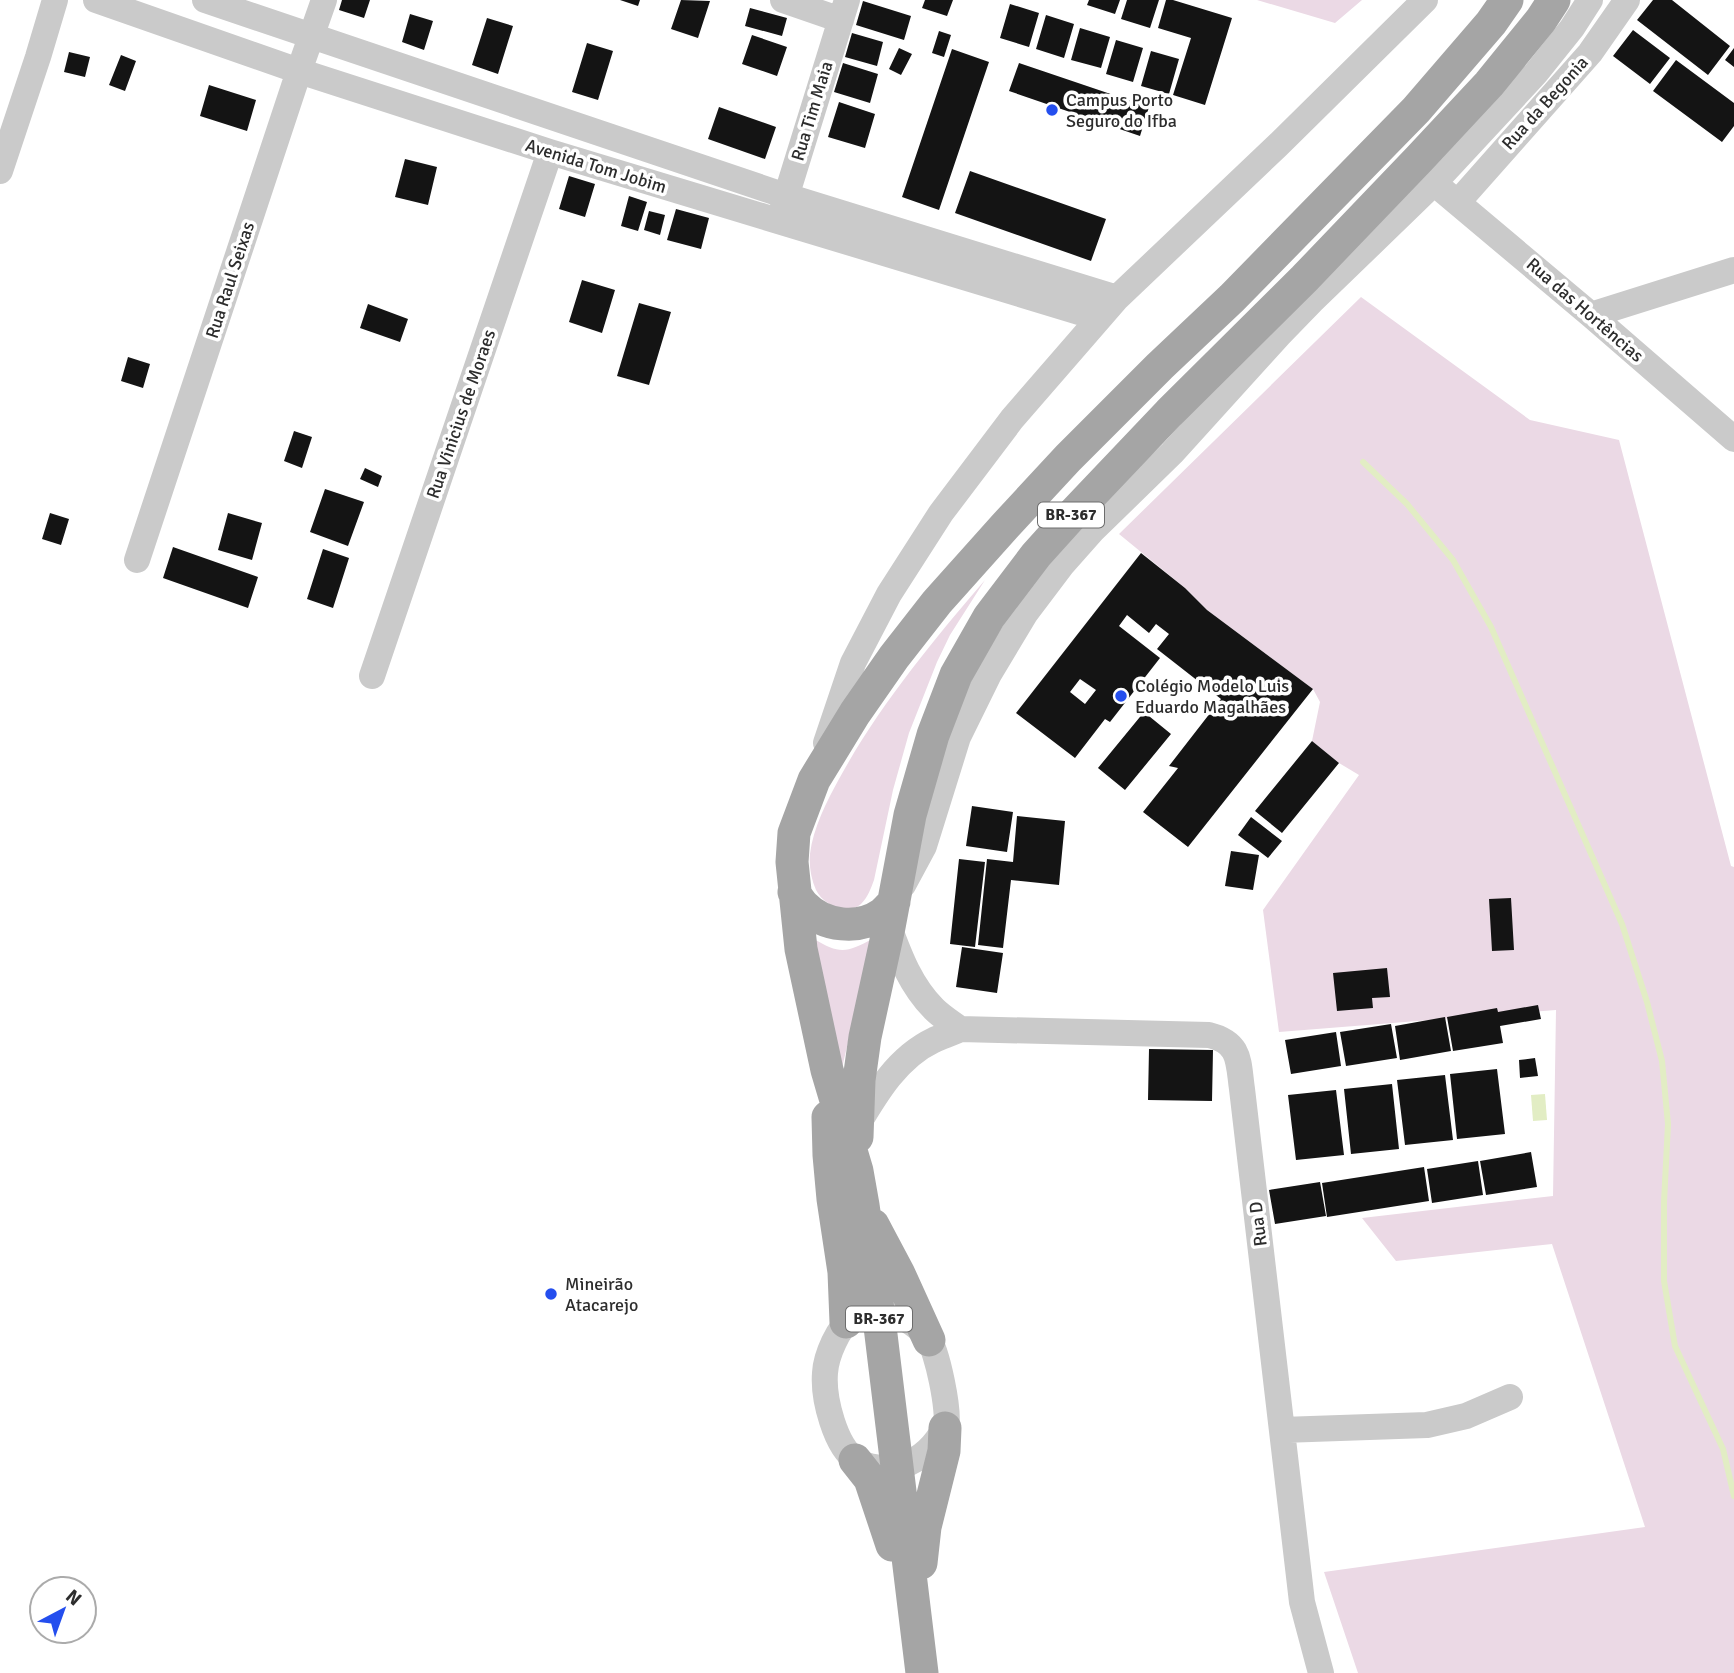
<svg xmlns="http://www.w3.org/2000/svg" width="1734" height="1673" viewBox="0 0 1734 1673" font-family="Signika,sans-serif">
  <rect width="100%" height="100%" fill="#fff"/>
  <!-- green -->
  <path fill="#ebd9e5" d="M1257,0H1362L1335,23Z
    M1361,297L1530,420L1619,440L1731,866L1734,867V1673H1358L1324,1572L1645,1527L1552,1244L1396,1261L1362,1218L1553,1196L1556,1010L1279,1032L1263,910L1359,775L1339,763L1312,741L1320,702L1313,689L1207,610L1185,588L1119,534Z
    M985,580L950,635L937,662L909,733L893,790L874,880C871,888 868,897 861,904C848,916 823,905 816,890C811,879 809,866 810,854C813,828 827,801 839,779C879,706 931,643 985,580Z
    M814,939C839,954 847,953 872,939L842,1068Z"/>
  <!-- water -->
  <path fill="#e2edc4" d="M1545,1094L1547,1120L1533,1121L1531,1095Z"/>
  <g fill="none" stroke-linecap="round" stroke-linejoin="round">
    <!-- stream -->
    <path stroke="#e2edc4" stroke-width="6" d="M1363,462L1407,504L1453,560L1491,627L1622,924L1647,1002L1662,1061L1668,1124L1664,1202V1281L1675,1346L1723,1449L1734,1496"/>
  </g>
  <!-- building -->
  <path fill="#141414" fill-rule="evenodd" d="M342,0H370L364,18L339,10Z
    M620,0H640L638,6Z
    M681,0L710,1L698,38L671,29Z
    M925,0H953L947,16L922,8Z
    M1089,0H1120L1115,14L1087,5Z
    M1127,0H1159L1150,28L1121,19Z
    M1166,0H1173L1232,18L1205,105L1173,95L1191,38L1158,28Z
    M1653,0H1672L1730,46L1708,75L1637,20Z
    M863,1L911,16L904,40L856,25Z
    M1010,4L1039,13L1029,47L1000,38Z
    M750,8L787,18L782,36L745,26Z
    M410,14L433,21L424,50L402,42Z
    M1046,15L1074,24L1064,58L1036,49Z
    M487,18L513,26L498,74L472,65Z
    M1080,28L1110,37L1101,68L1071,60Z
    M1633,30L1670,58L1650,84L1613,56Z
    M939,31L951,35L944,57L932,53Z
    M852,33L883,42L877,66L845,57Z
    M752,35L787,47L777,76L742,64Z
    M1116,40L1143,48L1133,82L1106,74Z
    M587,43L613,51L598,100L572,92Z
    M899,48L912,54L901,75L889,69Z
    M1734,48V67L1725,60Z
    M952,49L989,62L939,210L902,197Z
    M1151,51L1179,59L1169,94L1141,86Z
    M69,52L90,57L85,77L64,72Z
    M121,55L136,61L125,91L109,85Z
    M1676,60L1734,103V126L1722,142L1653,91Z
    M843,63L878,74L870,103L834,92Z
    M1019,63L1149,107L1140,136L1009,91Z
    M209,85L256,100L247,131L200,116Z
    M839,102L875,114L865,148L828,137Z
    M719,107L776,127L765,159L708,139Z
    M405,159L437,167L428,205L395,197Z
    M970,171L1106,219L1091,261L955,213Z
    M569,176L595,184L585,217L559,209Z
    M629,196L647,202L638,231L621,226Z
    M676,209L709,218L701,249L667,240Z
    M649,211L665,215L660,235L644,230Z
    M582,280L615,290L602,333L569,322Z
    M639,303L671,312L649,385L617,376Z
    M368,304L408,319L400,342L360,328Z
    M128,357L150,364L143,388L121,381Z
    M294,431L312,437L302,468L284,461Z
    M365,468L382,476L378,487L360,479Z
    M325,489L364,502L348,546L310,532Z
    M50,513L69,519L61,545L42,539Z
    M228,513L262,523L252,560L218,550Z
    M173,547L258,577L248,608L163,578Z
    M323,549L349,558L333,608L307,599Z
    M1141,553L1185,588L1207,610L1313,689L1188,847L1143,812L1178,768L1169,766L1221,699L1157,649L1169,634L1156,624L1149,633L1127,615L1119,626L1160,658L1110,722L1105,719L1075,758L1016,713ZM1080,679L1096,690L1085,704L1070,692Z
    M1144,712L1171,734L1125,790L1098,768Z
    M1312,741L1339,763L1282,833L1255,811Z
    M972,806L1013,812L1007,852L966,846Z
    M1017,816L1065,821L1059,885L1011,880L1003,948L978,945L987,859L1013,862Z
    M1251,817L1282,841L1268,858L1238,835Z
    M1231,851L1259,855L1253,890L1225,886Z
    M959,859L985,862L975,947L950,944Z
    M1511,898L1514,950L1492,951L1489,899Z
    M962,947L1003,953L997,993L956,987Z
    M1387,968L1390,997L1372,998L1373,1008L1337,1011L1333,973Z
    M1538,1005L1541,1019L1500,1026L1503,1043L1453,1051L1447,1017L1497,1008L1498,1012Z
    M1445,1017L1451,1051L1400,1060L1395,1026Z
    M1391,1024L1397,1058L1346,1066L1340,1032Z
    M1336,1032L1341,1066L1291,1074L1285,1040Z
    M1149,1049L1213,1050L1212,1101L1148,1100Z
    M1535,1058L1538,1076L1520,1078L1519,1060Z
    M1497,1069L1505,1134L1457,1139L1450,1074Z
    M1445,1075L1453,1140L1405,1145L1397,1080Z
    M1392,1084L1399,1149L1351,1154L1344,1089Z
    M1336,1090L1344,1155L1296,1160L1288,1095Z
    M1531,1152L1537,1187L1486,1195L1480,1161Z
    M1478,1161L1483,1195L1432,1203L1427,1169Z
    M1424,1167L1429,1201L1327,1217L1322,1183Z
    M1320,1182L1326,1216L1275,1224L1269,1190Z"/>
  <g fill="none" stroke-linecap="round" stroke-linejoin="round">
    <!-- minor -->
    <path stroke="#cacaca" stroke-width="26" d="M96,0L299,71L550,152L1099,318
      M205,0L786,196L1117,298
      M783,0L841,20
      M0,171L38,57L55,0
      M1434,183L1591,315L1734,439
      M1458,202L1590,53L1627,0
      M781,213L847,0
      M1591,315L1734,270
      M137,560L299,71L324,0
      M372,676L550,152
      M826,743L853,663L889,594L941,513L1012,419L1117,298L1277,146L1425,0
      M903,885L924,846L958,737L989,674L1025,614L1062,565L1093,530L1172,453L1279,335L1312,301L1434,183L1536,73L1572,28L1590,0
      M889,927C900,957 911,986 934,1009C942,1017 952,1023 960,1029
      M857,1126C877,1092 898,1057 934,1040C943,1036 952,1033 960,1029L1209,1035C1241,1043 1238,1061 1242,1089L1302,1602L1321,1673
      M878,1310C897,1312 916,1323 928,1338C937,1350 950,1412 946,1427C944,1431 940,1436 937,1440C926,1455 907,1468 888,1468C877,1468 866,1467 857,1461C835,1447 823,1398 825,1373C826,1356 838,1327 853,1317C860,1312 869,1311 878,1310Z
      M1282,1430L1427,1425L1466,1416L1510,1397"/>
    <!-- major -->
    <path stroke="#a5a5a5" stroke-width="33" d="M794,892C797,897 800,902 804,906C824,927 859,930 882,914C886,911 890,906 894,902
      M828,1117L829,1155L833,1199L844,1272L846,1322
      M857,1137L859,1080L865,1037L889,927L910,815L933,735L956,675L989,617L1036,555L1073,514L1169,413L1304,279L1419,159L1489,84L1541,20L1554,0
      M873,1225L899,1274L929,1340
      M855,1460L870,1479L892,1545
      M921,1563L925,1527L944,1451L945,1428
      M922,1673L878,1310L863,1205L857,1171L827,1070L801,949L792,862L794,833L814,780L855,713L894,657L937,602L1005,526L1068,458L1160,366L1232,298L1416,110L1491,23L1507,0"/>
  </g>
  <!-- markers -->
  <g fill="#244eee" stroke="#fff" stroke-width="2.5">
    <circle cx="1052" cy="110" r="7"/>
    <circle cx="1121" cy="696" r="7"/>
    <circle cx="551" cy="1294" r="7"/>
  </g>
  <g text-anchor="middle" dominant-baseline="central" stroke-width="7" stroke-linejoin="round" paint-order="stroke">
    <!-- shield labels -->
    <g fill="#fff" stroke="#6c6c6c" stroke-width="2">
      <rect x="1038" y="502.5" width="66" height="25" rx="5"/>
      <rect x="846" y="1306.5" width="66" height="25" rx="5"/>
    </g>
    <g font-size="16" font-weight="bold" fill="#2d2d2d">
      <text x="1071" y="515">BR-367</text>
      <text x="879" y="1319">BR-367</text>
    </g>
    <!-- poi labels -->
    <g font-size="18" fill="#2d2d2d" stroke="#fff" text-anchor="start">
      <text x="1066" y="100">Campus Porto<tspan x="1066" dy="21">Seguro do Ifba</tspan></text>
      <text x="1135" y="686">Colégio Modelo Luis<tspan x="1135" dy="21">Eduardo Magalhães</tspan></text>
      <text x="565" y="1284">Mineirão<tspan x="565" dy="21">Atacarejo</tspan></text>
    </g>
    <!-- street labels -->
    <g font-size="18" fill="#2d2d2d" stroke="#fff">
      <text transform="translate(1545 103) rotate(-48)">Rua da Begonia</text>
      <text transform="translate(812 111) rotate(-73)">Rua Tim Maia</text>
      <text transform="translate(596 166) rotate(17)">Avenida Tom Jobim</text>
      <text transform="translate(230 280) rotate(-72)">Rua Raul Seixas</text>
      <text transform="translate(1585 310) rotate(41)">Rua das Hortências</text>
      <text transform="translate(461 414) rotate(-71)">Rua Vinicius de Moraes</text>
      <text transform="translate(1258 1224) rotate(-97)">Rua D</text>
    </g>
  </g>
  <!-- north arrow -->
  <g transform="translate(63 1610) rotate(41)"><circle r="33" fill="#ffffff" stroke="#ababab" stroke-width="2"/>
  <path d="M0-5L12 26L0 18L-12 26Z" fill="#244eee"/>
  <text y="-10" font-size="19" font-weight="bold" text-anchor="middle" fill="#2d2d2d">N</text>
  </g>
</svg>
